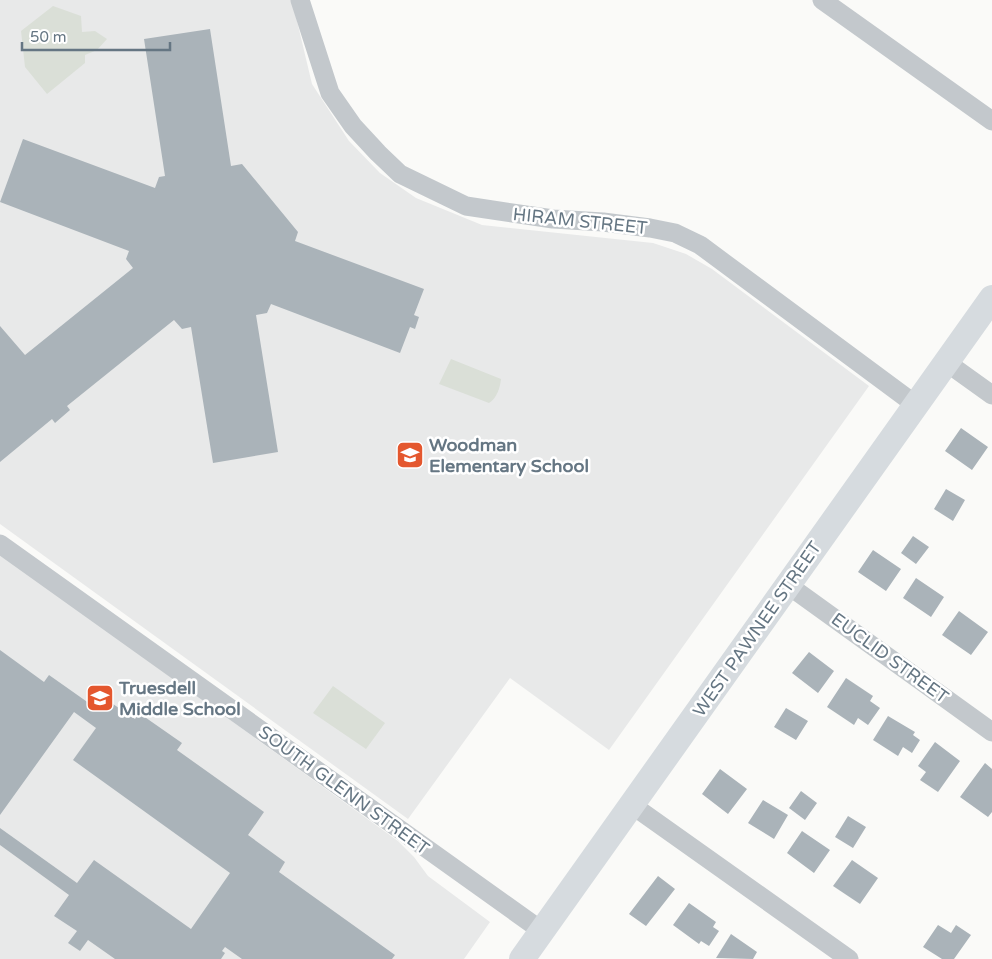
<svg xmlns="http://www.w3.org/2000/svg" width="992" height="959" viewBox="0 0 992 959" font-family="'Varela Round',sans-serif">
  <rect width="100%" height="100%" fill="#fafaf8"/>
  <!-- built -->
  <path fill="#e8e9e9" d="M0,0H292L312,84L349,141L380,173L416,198L482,225L653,243L686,254L712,269L869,386L609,750L510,678L408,819L0,524Z
    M0,554L398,841L414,857L428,876L490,922L464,959H0Z"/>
  <!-- green -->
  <path fill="#dadfd7" d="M53,6L81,16L82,32L95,31L107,39L97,50L85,55V63L47,94L25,67L21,31Z
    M451,359L501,379C500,388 497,398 489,403L439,384Z
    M333,686L385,723L366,749L313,713Z"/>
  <!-- building -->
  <path fill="#aab3b9" d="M210,29L231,166L242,164L298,232L295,241L424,289L414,315L419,317L415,329L410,327L400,353L271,304L267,313L256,315L278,452L213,463L191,327L182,329L174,320L67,406L70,410L55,423L52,419L0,462V326L25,355L133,268L126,259L129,251L0,202L23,139L155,188L159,177L165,176L144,39Z
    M961,428L988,447L972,470L945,451Z
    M946,489L965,500L953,521L934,509Z
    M913,536L929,547L916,564L901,553Z
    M873,550L901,569L886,591L858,572Z
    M916,578L944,597L931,617L903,598Z
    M959,611L988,632L971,655L942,635Z
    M0,650L44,682L49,675L93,706L98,699L110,708L113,704L135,719L139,713L182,743L177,750L264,812L248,835L285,862L279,872L395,955L392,959H242L225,947L222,951L225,953L221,959H115L88,940L80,951L68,943L77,931L54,916L69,895L0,845V828L77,883L94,860L191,929L230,873L73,760L96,728L74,712L0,815Z
    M809,652L834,671L818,693L792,673Z
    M846,678L873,696L870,701L880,708L868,725L858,718L854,725L827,707Z
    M786,708L808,721L796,740L774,727Z
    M888,716L915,732L913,735L920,740L912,753L903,747L898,756L873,740Z
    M935,742L960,761L938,792L920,780L926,772L918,766Z
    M985,763L992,769V812L988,817L960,797Z
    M720,769L747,789L728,814L702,794Z
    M801,791L817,803L805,820L789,808Z
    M763,800L788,815L774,839L748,823Z
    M848,816L866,827L853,848L835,837Z
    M802,831L830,850L814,873L787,853Z
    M852,860L878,878L860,904L833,886Z
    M658,876L675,889L646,926L629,914Z
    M689,903L716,922L713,927L719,931L709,946L701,941L699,944L673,925Z
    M938,925L951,933L956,925L971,935L954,959H942L923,947Z
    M731,934L757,952L753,959L716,958Z"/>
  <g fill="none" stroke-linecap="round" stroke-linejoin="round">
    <!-- minor -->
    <path stroke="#c3c8cc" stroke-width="19" d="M300,0L330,93L353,126L378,153L400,174L466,206L553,219L603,222L650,228L675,233L700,245L916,405
      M822,0L992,121
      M946,362L992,395
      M0,544L542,931
      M788,585L992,732
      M632,805L849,959"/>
    <!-- secondary -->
    <path stroke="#d6dbdf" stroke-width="26" d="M522,959L992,298"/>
  </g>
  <!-- icons -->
  <defs>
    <g id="school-square" transform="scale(1.4375)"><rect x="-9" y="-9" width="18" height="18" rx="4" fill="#e4572e" stroke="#fff"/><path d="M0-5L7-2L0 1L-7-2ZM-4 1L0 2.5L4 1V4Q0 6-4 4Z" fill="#fff"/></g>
  </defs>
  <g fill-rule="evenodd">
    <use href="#school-square" x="410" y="455"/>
    <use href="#school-square" x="100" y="698"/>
  </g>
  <g text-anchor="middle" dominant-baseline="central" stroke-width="5" stroke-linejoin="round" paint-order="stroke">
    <!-- street labels -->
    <g font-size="18" fill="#657683" stroke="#fff">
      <text transform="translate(580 221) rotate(6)">HIRAM STREET</text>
      <text transform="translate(757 629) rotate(-55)">WEST PAWNEE STREET</text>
      <text transform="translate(890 658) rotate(36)">EUCLID STREET</text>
      <text transform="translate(344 790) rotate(36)">SOUTH GLENN STREET</text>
    </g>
    <!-- poi labels -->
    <g font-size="18" font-weight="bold" fill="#657683" stroke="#fff" text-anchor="start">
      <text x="429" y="445">Woodman<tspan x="429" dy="21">Elementary School</tspan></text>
      <text x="119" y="688">Truesdell<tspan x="119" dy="21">Middle School</tspan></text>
    </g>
  </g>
  <!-- scale -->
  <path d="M22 42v8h148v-8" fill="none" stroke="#657683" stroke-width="2.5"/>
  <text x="30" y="42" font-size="15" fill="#657683" stroke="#ffffff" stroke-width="4" paint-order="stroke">50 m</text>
</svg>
